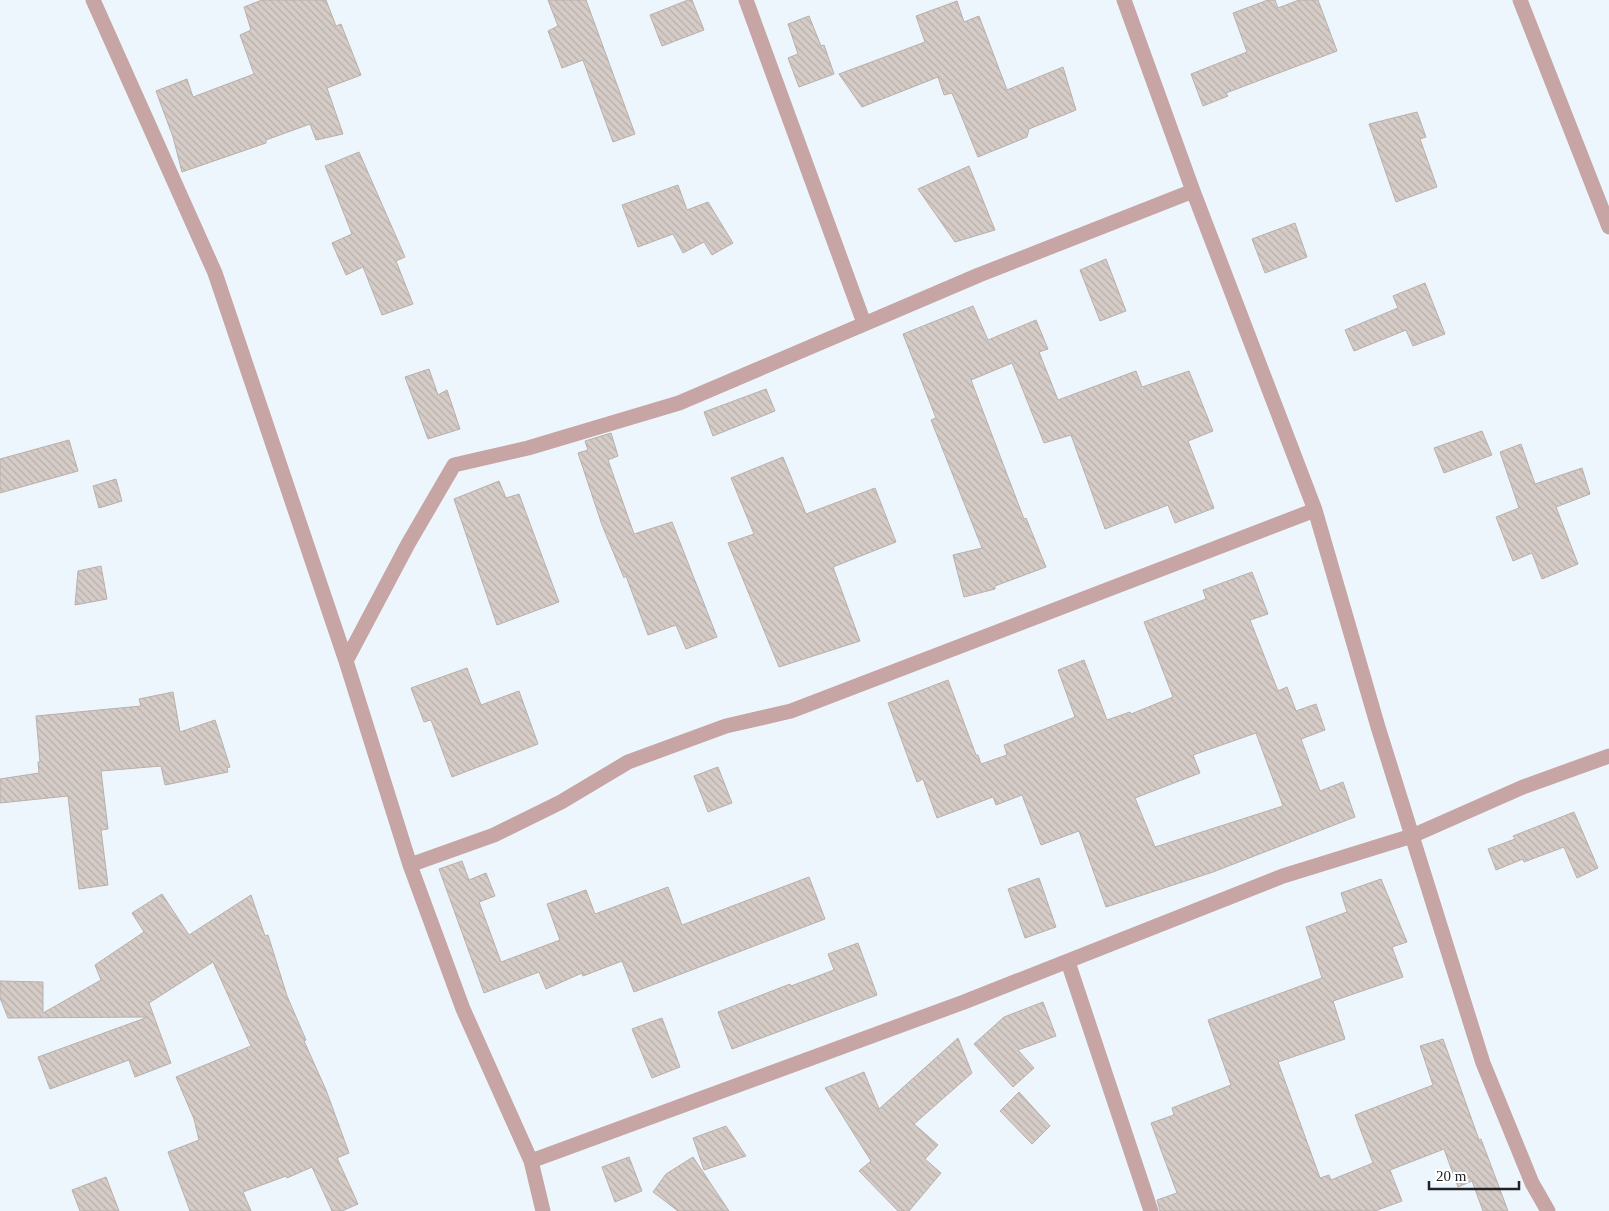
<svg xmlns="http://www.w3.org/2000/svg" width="1609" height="1211" viewBox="0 0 1609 1211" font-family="'Times New Roman',serif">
  <defs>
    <pattern id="building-back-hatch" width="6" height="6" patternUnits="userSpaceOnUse" patternTransform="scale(1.25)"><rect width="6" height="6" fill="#d6ccc7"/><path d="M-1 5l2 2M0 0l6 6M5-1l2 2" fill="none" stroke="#b7afab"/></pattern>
  </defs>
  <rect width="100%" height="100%" fill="#eef6fd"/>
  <!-- building -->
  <path fill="url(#building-back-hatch)" stroke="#b9b0ab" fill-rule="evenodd" d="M262,0H326L336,26L341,24L361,75L327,88L343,134L316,140L310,124L266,140V143L182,172L173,137L156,91L187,79L193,97L254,74L240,35L251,30L244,7Z
    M548,0H586L635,134L613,142L583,60L562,68L548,31L558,26Z
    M688,0H692L704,30L662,46L650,15Z
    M1268,0H1275L1278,8L1299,0H1318L1337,51L1226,93L1228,96L1203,106L1191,74L1247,52L1233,13Z
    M957,1L964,22L979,16L1007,90L1063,67L1076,110L1029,129L1027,137L978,157L952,93L944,95L938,77L862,107L839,74L925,42L916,16Z
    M809,16L821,46L824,45L834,74L799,87L788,58L798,54L788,24Z
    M1417,112L1426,137L1420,139L1437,187L1396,202L1369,124Z
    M359,152L405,257L396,261L413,304L382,315L363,267L346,275L332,243L352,234L325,166Z
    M969,166L995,230L955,242L918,189Z
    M678,185L687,210L708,202L733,243L712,255L704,242L683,253L673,234L638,247L622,205Z
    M1295,223L1307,257L1265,273L1252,239Z
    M1106,259L1126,311L1100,321L1080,270Z
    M1425,283L1445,334L1413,346L1406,330L1354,351L1345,330L1398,308L1393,296Z
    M973,306L988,340L1036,320L1048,349L1039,352L1058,400L1136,371L1142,387L1189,371L1213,431L1188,441L1214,508L1175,523L1168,505L1105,529L1071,435L1044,443L1012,363L971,380L1024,519L1026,518L1046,567L995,586V589L964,597L953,555L982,548L931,420L936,418L903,334Z
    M429,369L438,395L447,390L460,429L428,439L405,377Z
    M766,389L775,411L713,436L704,412Z
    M1482,431L1492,455L1444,473L1434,448Z
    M611,433L618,456L608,460L634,534L672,522L717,637L686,649L676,625L648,635L626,576L624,578L602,525L578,453L588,450L585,441Z
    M69,440L78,471L0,493V459Z
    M1521,444L1535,484L1582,468L1590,494L1556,507L1578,564L1542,579L1532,553L1513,561L1496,517L1519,508L1500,452Z
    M783,457L806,514L875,488L896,542L833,567L860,641L779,667L728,543L754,534L731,478Z
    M116,479L122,501L99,508L93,486Z
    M499,481L506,498L519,494L559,602L497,625L454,499Z
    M101,566L107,599L75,605L78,571Z
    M1252,572L1268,614L1250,620L1278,691L1287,687L1296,711L1316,704L1325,730L1301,739L1320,791L1343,782L1355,817L1213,872L1106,907L1079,831L1041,845L1022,795L996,805L993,797L937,818L923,779L917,782L888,703L948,680L976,755H978L981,764L1007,755L1004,745L1075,717L1058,670L1084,660L1107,720L1130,712L1131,714L1173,697L1144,622L1206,599L1203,590ZM1256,733L1283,806L1155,847L1135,798L1200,773L1193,755Z
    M467,668L481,705L519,691L538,744L452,777L431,720L424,722L411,688Z
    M173,692L180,732L215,720L230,767L227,768L228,772L165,785L161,766L101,771L108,829L101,830L108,885L79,889L68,796L0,803V779L39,773L38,762H40L36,716L141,706L139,699Z
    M718,767L732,803L708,812L694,776Z
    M1574,812L1598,868L1577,878L1564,847L1524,862L1523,859L1496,870L1488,849L1515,839L1513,836Z
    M462,861L469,880L486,873L495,896L479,902L501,962L560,940L547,904L586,890L595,914L668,887L682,925L809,877L825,919L634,992L622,961L583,976L582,973L546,989L539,972L484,993L439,869Z
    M1039,878L1056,927L1025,938L1008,889Z
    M1381,879L1407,942L1392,947L1403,977L1333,1001L1345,1039L1278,1062L1320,1178L1329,1175L1331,1180L1373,1163L1355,1115L1433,1085L1420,1046L1443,1039L1479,1140L1481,1139L1508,1211H1483L1472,1181L1458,1187L1444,1149L1390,1170L1402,1201L1375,1211H1160L1157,1200L1177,1193L1151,1123L1174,1115L1172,1108L1231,1085L1208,1020L1322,978L1306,927L1347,912L1341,893Z
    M162,894L189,935L251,895L265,936L268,935L287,996L306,1040L304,1041L326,1090L349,1153L337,1158L358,1204L342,1211H332L312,1167L287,1178L286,1176L243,1192L251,1211H190L168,1152L199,1140L194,1119L176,1077L251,1046L213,962L149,1003L171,1063L135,1077L129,1060L50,1089L38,1057L148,1017L8,1018L0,998V981L43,982V1013L101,980L95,965L144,932L132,913Z
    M858,943L877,995L732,1049L718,1012L790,984L791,986L834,970L828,954Z
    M1043,1002L1056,1036L1018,1050L1034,1068L1013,1087L974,1044L1004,1017Z
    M662,1018L680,1067L652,1078L632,1029Z
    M958,1038L972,1073L914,1124L938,1145L925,1159L941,1173L909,1211H898L859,1171L871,1161L825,1088L864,1072L879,1109Z
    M1019,1092L1050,1126L1032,1144L1000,1111Z
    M726,1126L746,1156L704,1170L693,1138Z
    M629,1157L642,1191L615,1202L602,1167Z
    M693,1157L729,1211H678L653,1192L666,1174Z
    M106,1177L119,1211H80L72,1190Z"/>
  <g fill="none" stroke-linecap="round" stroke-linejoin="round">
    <!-- minor -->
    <path stroke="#c6a5a4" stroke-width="15" d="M93,0L215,273L346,661L410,865L463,1009L531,1161L543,1211
      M746,0L864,323
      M1124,0L1193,191L1315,510L1378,727L1483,1063L1532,1183L1548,1211
      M1520,0L1609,227
      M346,661L408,544L454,465L528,448L679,403L979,275L1193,191
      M410,865L494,835L561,802L628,762L726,726L791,711L1315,510
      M1068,962L1151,1211
      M531,1161L964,1002L1283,876L1412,836L1523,787L1609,756"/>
  </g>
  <!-- scale -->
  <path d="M1429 1181v8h90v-8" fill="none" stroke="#202225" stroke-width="2.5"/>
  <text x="1436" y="1181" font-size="15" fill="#202225" stroke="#ffffff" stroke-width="4" paint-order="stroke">20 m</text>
</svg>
